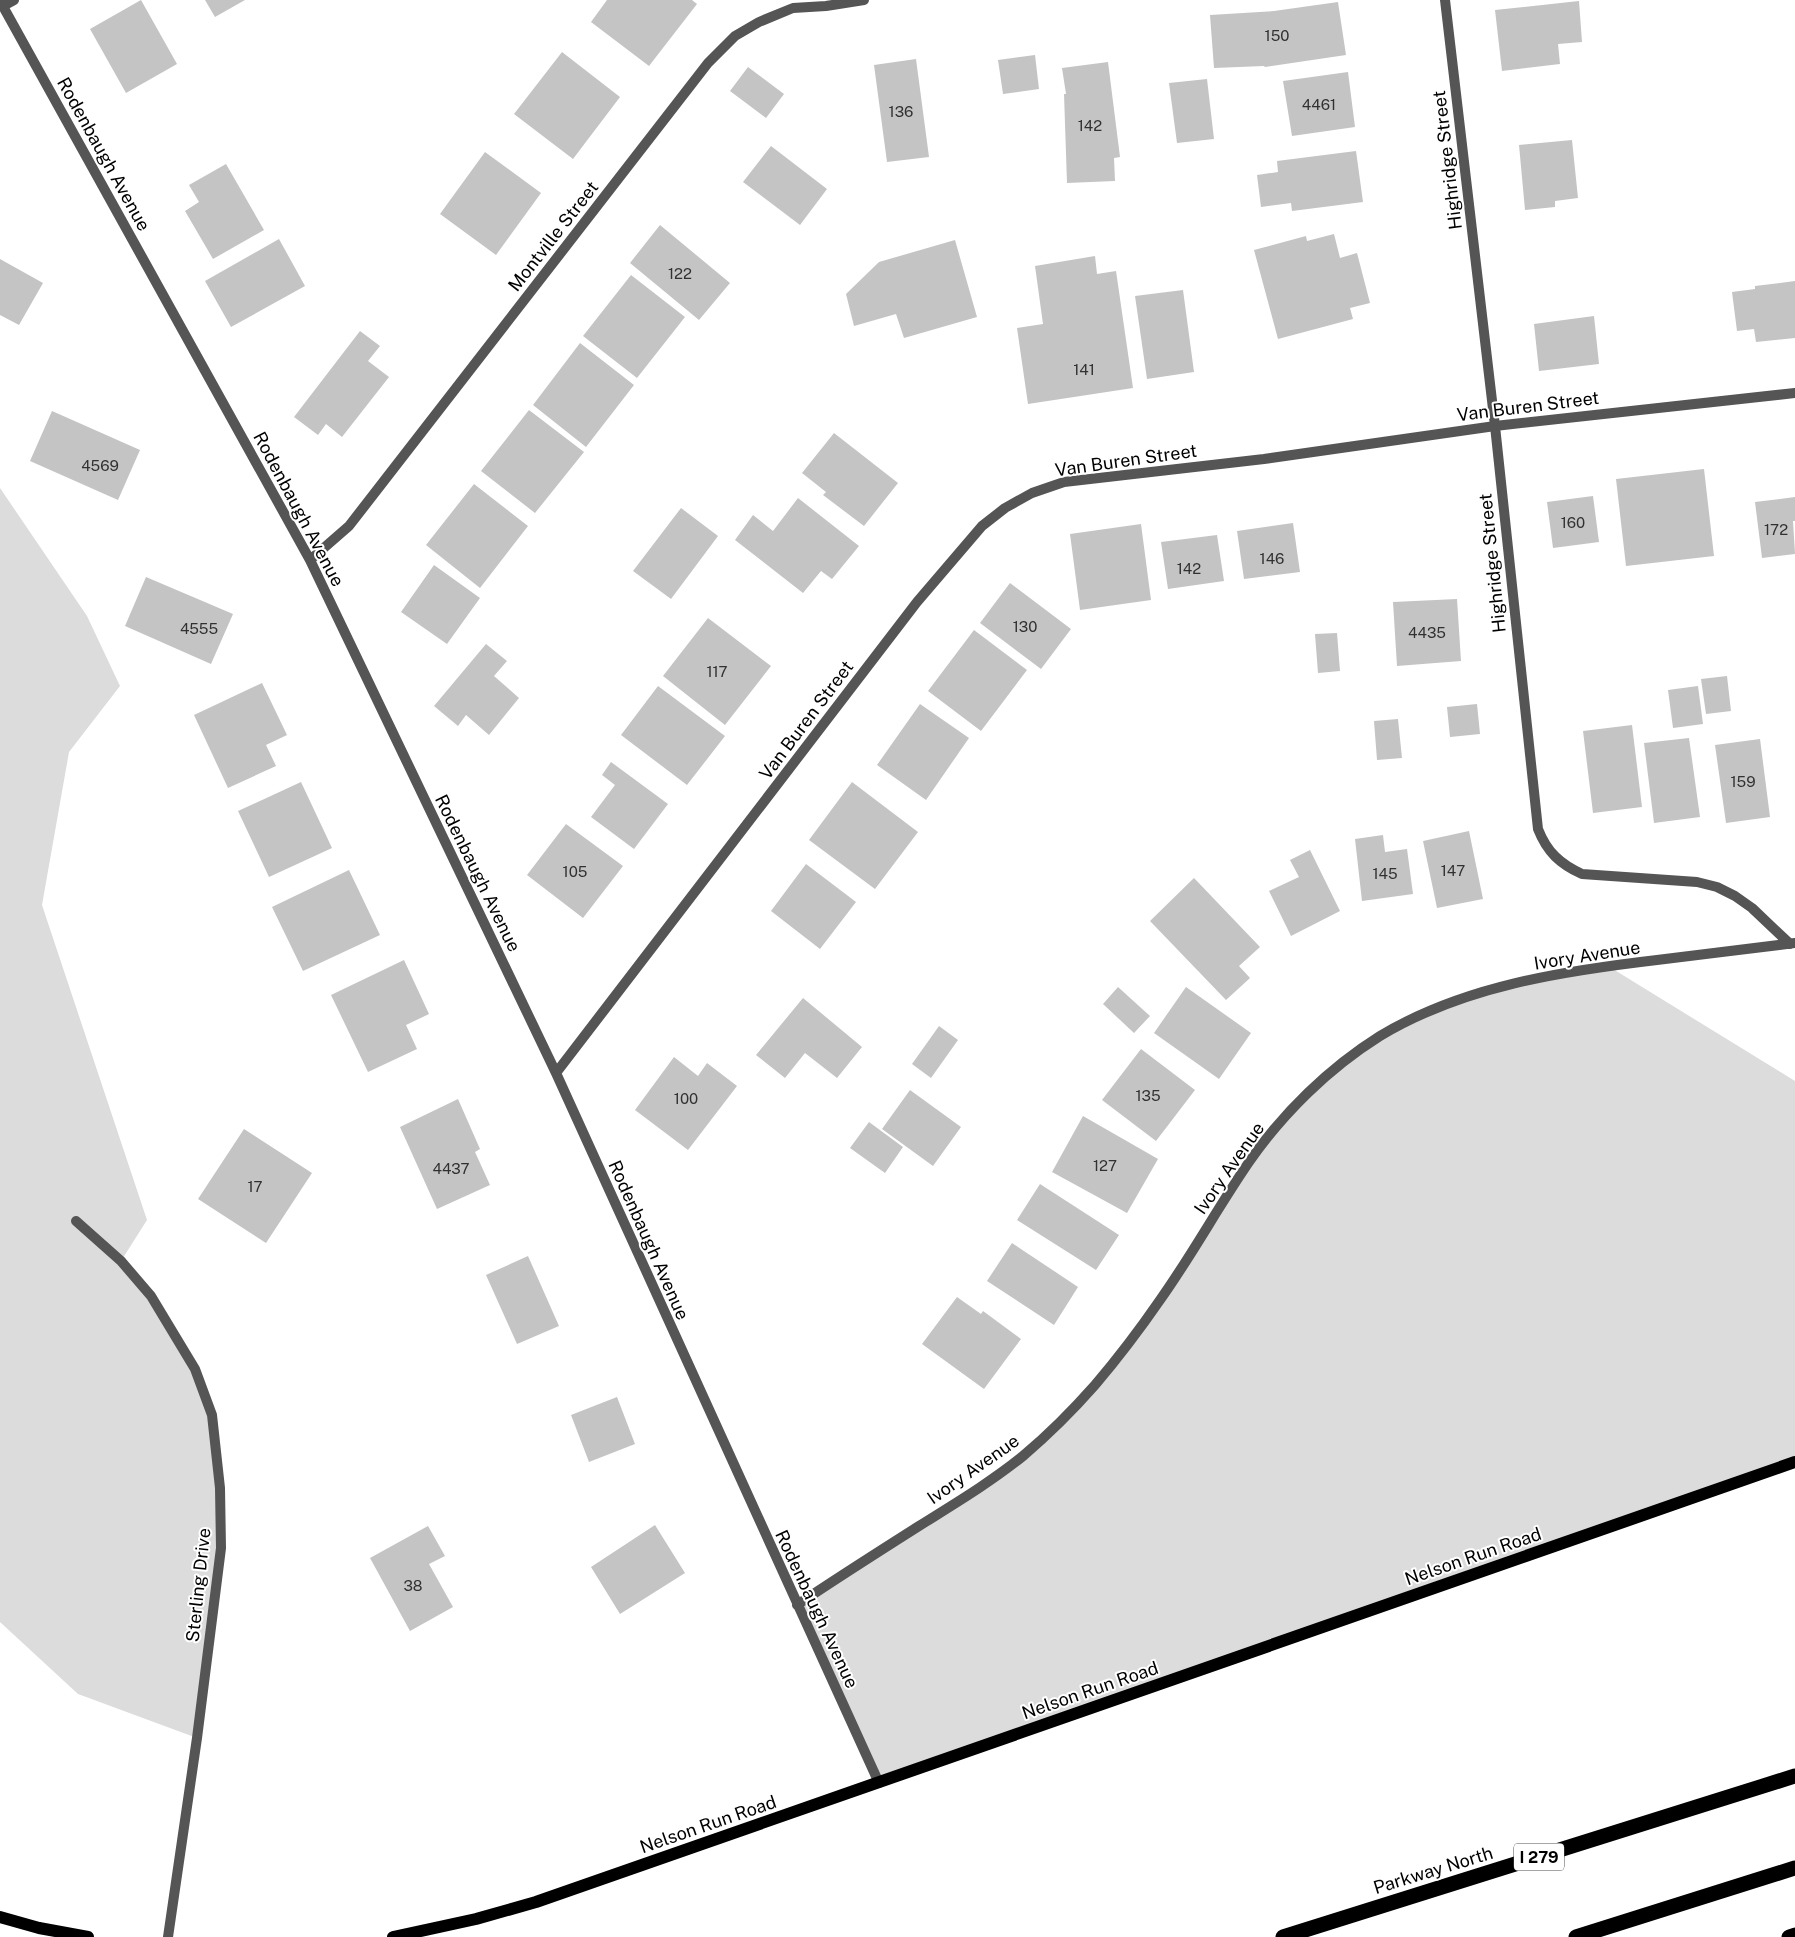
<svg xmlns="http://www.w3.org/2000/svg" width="1795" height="1937" viewBox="0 0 1795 1937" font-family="'Public Sans',sans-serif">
  <rect width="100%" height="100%" fill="#fff"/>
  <!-- green -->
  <path fill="#dcdcdc" d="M0,488L87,616L120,686L69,752L42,905L147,1220L121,1261L195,1369L212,1415L221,1548L197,1738L78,1694L0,1622Z
    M1608,966L1795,1081V1462L879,1783L797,1605L1022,1456L1127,1344L1249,1162L1311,1091L1380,1036L1459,1000Z"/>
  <!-- building -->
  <path fill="#c4c4c4" d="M141,0L177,64L126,93L90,29Z
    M205,0H245L215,17Z
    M607,0H692L697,4L649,66L591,22Z
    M1579,1L1582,42L1558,44L1560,64L1502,71L1495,10Z
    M1338,2L1346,55L1265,67L1264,66L1214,68L1210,15L1274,11Z
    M562,52L620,97L573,159L514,114Z
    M1035,55L1039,89L1003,94L998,60Z
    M916,59L929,157L887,162L874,65Z
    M1108,62L1120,157L1114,158L1115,181L1067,183L1064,94H1066L1062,68Z
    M748,67L784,94L766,118L730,91Z
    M1348,72L1355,127L1292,136L1283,81Z
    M1207,79L1214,139L1177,143L1169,83Z
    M1572,140L1578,198L1555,201V207L1525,210L1519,145Z
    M771,146L827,189L800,225L743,182Z
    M1356,151L1363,202L1292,211L1291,203L1261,207L1257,175L1278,172L1277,161Z
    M485,152L541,193L496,255L440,214Z
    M226,164L264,230L213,259L185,211L199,202L189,185Z
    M660,225L730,283L699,320L630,263Z
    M1334,234L1340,258L1357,253L1370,303L1350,308L1353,319L1278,339L1254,250L1306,236L1307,241Z
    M279,239L305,286L231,327L205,281Z
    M955,240L977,317L904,338L896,314L854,326L846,294L879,262Z
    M1095,256L1097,274L1116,271L1133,388L1028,404L1017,328L1043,324L1035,266Z
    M0,259L43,283L19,325L0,315Z
    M631,275L685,317L637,378L583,336Z
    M1795,281V338L1756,342L1754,329L1737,331L1732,292L1755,289V286Z
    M1183,290L1194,372L1147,379L1135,296Z
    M1594,316L1599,364L1539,371L1534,324Z
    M360,331L380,346L368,361L389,377L342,437L326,424L318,435L294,417Z
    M580,343L634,385L586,447L533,405Z
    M529,410L584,452L535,513L481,471Z
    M52,411L140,450L118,500L30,461Z
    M834,433L898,483L864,526L823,495L826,492L802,473Z
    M1704,469L1714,556L1626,566L1616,479Z
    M474,484L528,526L480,588L426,545Z
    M1593,496L1599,542L1553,548L1547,502Z
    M1795,497V521H1793L1795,554L1762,558L1755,502Z
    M798,498L859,546L832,579L821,571L803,593L735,540L753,515L773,531Z
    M681,508L718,536L671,599L633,571Z
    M1293,523L1300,572L1244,579L1237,531Z
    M1141,524L1151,600L1080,610L1070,534Z
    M1217,535L1224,581L1168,589L1161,542Z
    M434,565L480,598L447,644L401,612Z
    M146,577L233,614L211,664L125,626Z
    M1010,583L1071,629L1041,669L980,623Z
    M1457,599L1461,661L1397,666L1393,602Z
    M708,618L771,666L725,725L663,676Z
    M974,630L1027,670L981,731L928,691Z
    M1337,633L1340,671L1318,673L1315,634Z
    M486,644L507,661L494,676L519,698L489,735L466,715L458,726L434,706Z
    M1727,676L1731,711L1706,714L1701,679Z
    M262,683L287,735L266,745L276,766L228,788L194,715Z
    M658,686L725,736L687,785L621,735Z
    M1698,686L1703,724L1673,728L1668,690Z
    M920,704L969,738L926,800L877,765Z
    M1477,704L1480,734L1450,737L1447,707Z
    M1398,719L1402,758L1377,760L1374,721Z
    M1632,725L1642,807L1593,813L1583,731Z
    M1689,738L1700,817L1654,823L1644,743Z
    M1760,739L1770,817L1726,823L1715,745Z
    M611,762L668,804L634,849L591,817L615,785L602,775Z
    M301,782L332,848L269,877L238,811Z
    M852,782L918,832L875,889L809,840Z
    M566,824L623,866L583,918L527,875Z
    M1469,831L1483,899L1437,908L1423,841Z
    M1383,835L1385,852L1407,849L1413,894L1362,901L1355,839Z
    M1310,850L1340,911L1291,936L1269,891L1299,877L1290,860Z
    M806,864L856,902L820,949L771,911Z
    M349,870L380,935L303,971L272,907Z
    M1194,878L1260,947L1239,966L1250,978L1226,1000L1150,921Z
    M404,960L429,1014L406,1025L417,1049L368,1072L331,995Z
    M1118,987L1150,1016L1134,1033L1103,1004Z
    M1186,987L1251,1033L1219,1079L1154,1033Z
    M803,998L862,1047L837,1078L805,1053L785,1078L756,1055Z
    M939,1026L958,1040L931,1078L912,1064Z
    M1141,1049L1195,1090L1156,1141L1102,1100Z
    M674,1057L698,1076L707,1063L737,1086L688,1150L635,1110Z
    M910,1090L961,1127L933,1166L882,1129Z
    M458,1099L480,1149L475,1152L490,1185L437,1209L400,1127Z
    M1083,1116L1158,1159L1127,1213L1052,1172Z
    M869,1122L903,1147L885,1173L850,1148Z
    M244,1129L312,1173L266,1243L198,1199Z
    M1040,1184L1119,1235L1096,1270L1017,1220Z
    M1012,1243L1078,1287L1054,1325L987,1281Z
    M528,1256L559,1326L517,1344L486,1275Z
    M957,1297L981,1314L983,1311L1021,1339L984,1389L922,1344Z
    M617,1397L635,1444L589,1462L571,1415Z
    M655,1525L685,1573L620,1614L591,1567Z
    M428,1526L445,1556L429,1564L453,1607L410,1631L370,1558Z"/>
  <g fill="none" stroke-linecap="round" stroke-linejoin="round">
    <!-- service -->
    <path stroke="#555" stroke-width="10" d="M76,1221L121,1261L151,1296L195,1369L212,1415L220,1488L221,1548L197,1738L168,1937"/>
    <!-- minor -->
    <path stroke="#555" stroke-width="10" d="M1445,0L1495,426L1538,829C1547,852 1560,864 1582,874L1697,882L1717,887L1735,896L1752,908L1790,944
      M0,1L310,560L556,1073L879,1783
      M3,6L14,0
      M310,560L349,526L708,63L735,36L759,22L793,8L826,6L864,0
      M556,1073L917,602L982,526L1005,508L1032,493L1064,482L1264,459L1495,426L1795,393
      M797,1605C837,1578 878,1552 919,1526C954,1504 991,1482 1023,1456C1049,1434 1073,1410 1095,1385C1118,1358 1140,1329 1160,1300C1192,1255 1218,1207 1249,1162C1283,1113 1329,1068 1380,1036C1463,986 1563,971 1657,960C1703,954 1749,949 1795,943"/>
    <!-- primary -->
    <path stroke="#000" stroke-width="12" d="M0,1917L39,1928L88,1937
      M393,1937L476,1919L536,1902L1795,1462"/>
    <!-- motorway -->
    <path stroke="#000" stroke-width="15" d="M1283,1937L1795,1776
      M1576,1937L1795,1868
      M1789,1937L1795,1935"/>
  </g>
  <g text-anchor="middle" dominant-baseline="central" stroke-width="4" stroke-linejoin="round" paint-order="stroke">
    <!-- number labels -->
    <g font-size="15" fill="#313131">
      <text x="1277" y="35">150</text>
      <text x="1319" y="104">4461</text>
      <text x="901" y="111">136</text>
      <text x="1090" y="125">142</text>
      <text x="680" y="273">122</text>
      <text x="1084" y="369">141</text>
      <text x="100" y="465">4569</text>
      <text x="1573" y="522">160</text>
      <text x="1776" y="529">172</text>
      <text x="1272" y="558">146</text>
      <text x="1189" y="568">142</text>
      <text x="1025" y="626">130</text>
      <text x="199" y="628">4555</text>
      <text x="1427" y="632">4435</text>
      <text x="717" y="671">117</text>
      <text x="1743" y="781">159</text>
      <text x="1453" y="870">147</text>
      <text x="575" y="871">105</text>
      <text x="1385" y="873">145</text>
      <text x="1148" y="1095">135</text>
      <text x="686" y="1098">100</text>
      <text x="1105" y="1165">127</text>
      <text x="451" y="1168">4437</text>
      <text x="255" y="1186">17</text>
      <text x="413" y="1585">38</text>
    </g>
    <!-- shield labels -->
    <rect fill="#fff" stroke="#4c4c4c" stroke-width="1" x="1514" y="1843.5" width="50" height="27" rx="4"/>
    <g font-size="16" font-weight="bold" fill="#000">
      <text x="1539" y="1857">I 279</text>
    </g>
    <!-- street labels -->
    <g font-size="18" fill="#000" stroke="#fff">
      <text transform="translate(104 154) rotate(61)">Rodenbaugh Avenue</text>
      <text transform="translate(1447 160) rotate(-97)">Highridge Street</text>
      <text transform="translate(553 236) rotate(-52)">Montville Street</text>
      <text transform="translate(1528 406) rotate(-7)">Van Buren Street</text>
      <text transform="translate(1126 460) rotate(-8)">Van Buren Street</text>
      <text transform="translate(299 509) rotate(62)">Rodenbaugh Avenue</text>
      <text transform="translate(1492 563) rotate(-96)">Highridge Street</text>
      <text transform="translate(806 720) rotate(-53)">Van Buren Street</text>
      <text transform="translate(478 873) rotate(64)">Rodenbaugh Avenue</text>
      <text transform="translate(1587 955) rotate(-9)">Ivory Avenue</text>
      <text transform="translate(1229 1168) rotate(-55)">Ivory Avenue</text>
      <text transform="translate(649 1240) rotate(66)">Rodenbaugh Avenue</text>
      <text transform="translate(973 1469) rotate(-35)">Ivory Avenue</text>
      <text transform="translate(1473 1556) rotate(-19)">Nelson Run Road</text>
      <text transform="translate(198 1585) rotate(-84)">Sterling Drive</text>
      <text transform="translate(817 1609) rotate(65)">Rodenbaugh Avenue</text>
      <text transform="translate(1090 1690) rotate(-19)">Nelson Run Road</text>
      <text transform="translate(708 1824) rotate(-19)">Nelson Run Road</text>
      <text transform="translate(1433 1870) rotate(-17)">Parkway North</text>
    </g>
  </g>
</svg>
